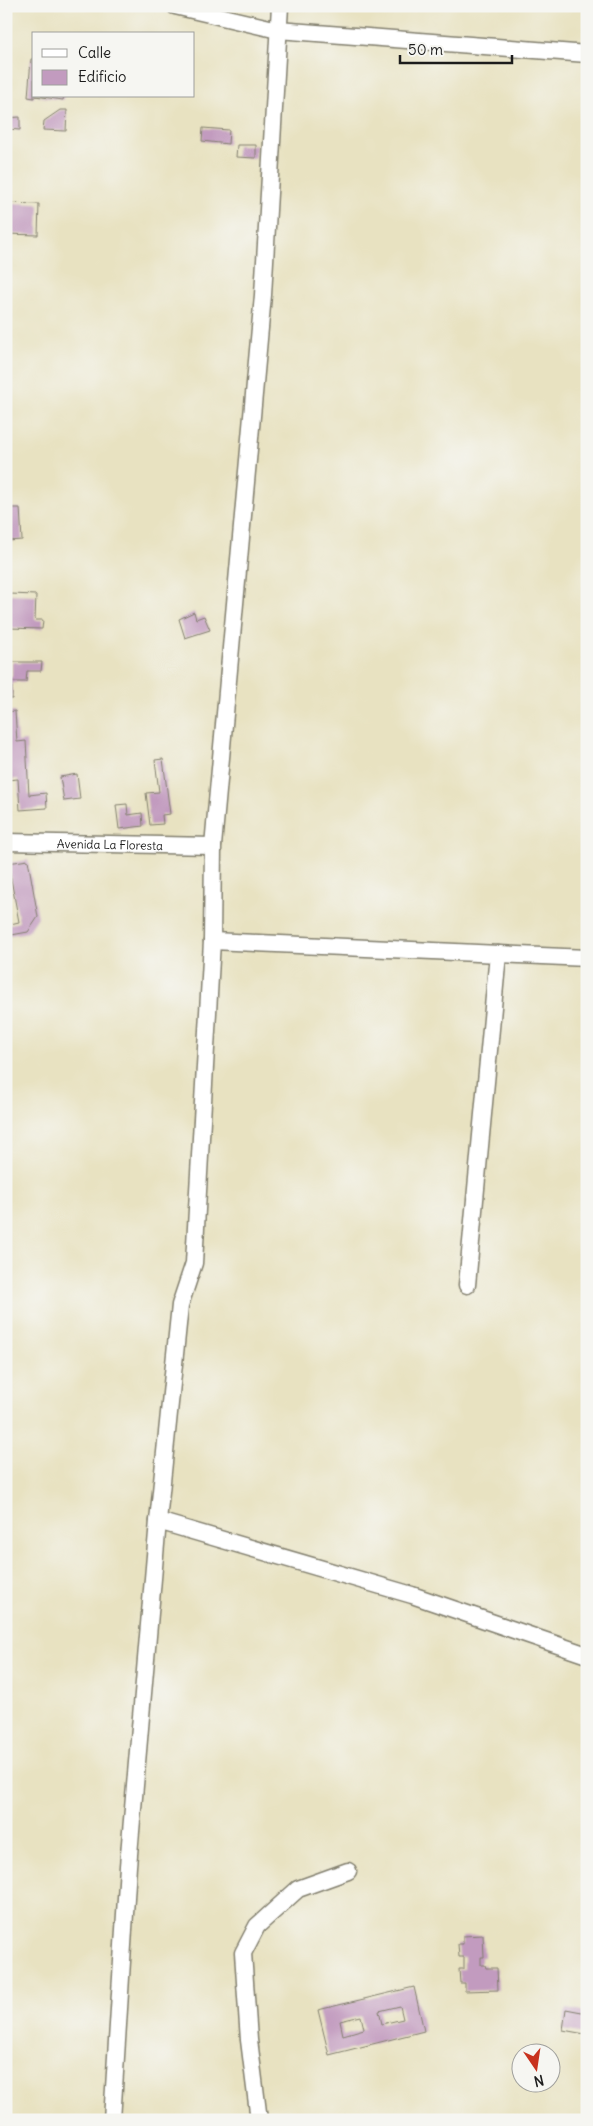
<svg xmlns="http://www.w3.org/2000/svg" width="593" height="2126" viewBox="0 0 593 2126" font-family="Delius,sans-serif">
  <rect width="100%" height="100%" fill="#f6f6f2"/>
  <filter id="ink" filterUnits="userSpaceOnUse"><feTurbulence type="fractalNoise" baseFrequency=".02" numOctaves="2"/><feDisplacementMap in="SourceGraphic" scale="10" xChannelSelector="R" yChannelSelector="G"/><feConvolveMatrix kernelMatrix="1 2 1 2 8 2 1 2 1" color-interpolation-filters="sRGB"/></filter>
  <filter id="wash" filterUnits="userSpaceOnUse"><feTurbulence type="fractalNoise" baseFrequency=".0096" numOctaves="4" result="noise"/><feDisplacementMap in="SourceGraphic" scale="20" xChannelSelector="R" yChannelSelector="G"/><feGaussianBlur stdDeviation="1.12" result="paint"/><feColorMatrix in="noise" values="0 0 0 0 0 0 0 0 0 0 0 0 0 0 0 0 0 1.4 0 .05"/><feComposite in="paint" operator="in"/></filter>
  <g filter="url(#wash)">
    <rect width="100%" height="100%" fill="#e8e2c1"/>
    <g id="blocks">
      <!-- building -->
      <path fill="#c29bbf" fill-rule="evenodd" d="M31,59H34V98L28,97Z
        M35,96H64L63,100Z
        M60,110H67L66,131L43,130L44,121Z
        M20,117V130L6,129V118Z
        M203,128L229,130L228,144L202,141Z
        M237,145H256V158L236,157Z
        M6,203L39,204L38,235L6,234Z
        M6,508H20L22,540L8,541Z
        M10,594L36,595L35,620H43L42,629L9,628Z
        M194,612L196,619L204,616L210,630L185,638L179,619Z
        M12,662H42L41,671H27L26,682H12V699H6V676H12Z
        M15,711L17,742L26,741L29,795L46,793L47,808L20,810L18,779L6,780V712Z
        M163,759L170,814L162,815L163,824L150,825L146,793L159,792L155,760Z
        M77,774L80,799L64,801L60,777Z
        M127,804L128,815L142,813L143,826L119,829L116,805Z
        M28,860L38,917L28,932L6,936V925L19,922L8,863Z
        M483,1935L484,1957H481V1965H485L486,1968H497L498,1990L465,1991V1983H460L459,1969H464V1957H459L458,1944H463V1936Z
        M414,1987L424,2031L329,2055L318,2010ZM400,2006L403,2019L382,2024L379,2011ZM361,2016L364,2029L343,2035L340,2021Z
        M566,2009L587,2013L585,2034L563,2030Z"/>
    </g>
  </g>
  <g filter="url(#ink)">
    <use href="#blocks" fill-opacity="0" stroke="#827f6e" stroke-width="1"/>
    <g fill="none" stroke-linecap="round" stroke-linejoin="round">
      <!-- minor casing -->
      <g stroke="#827f6e" stroke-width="19">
        <g id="minor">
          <path d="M175,6L278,30L587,54"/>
          <path id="s1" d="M6,842L213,846"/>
          <path d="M212,941L587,958"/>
          <path d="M467,1285L498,954"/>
          <path d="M158,1521L412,1595L587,1655"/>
          <path d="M112,2120L128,1866L158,1521L180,1305L194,1263L212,941L213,846L263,295L280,6"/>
          <path d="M259,2120L249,2040L243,1953L257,1926L298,1889L348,1871"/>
        </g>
      </g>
      <!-- minor -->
      <use href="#minor" stroke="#fff" stroke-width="16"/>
    </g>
  </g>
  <g text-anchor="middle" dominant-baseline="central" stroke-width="5" stroke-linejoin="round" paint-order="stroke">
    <!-- street labels -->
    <g font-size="12" fill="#1c1c1c" stroke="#f6f6f2">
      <text stroke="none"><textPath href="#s1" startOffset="104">Avenida La Floresta</textPath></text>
    </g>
  </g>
  <!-- margin -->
  <rect width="593" height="2126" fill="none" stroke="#f6f6f2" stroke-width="25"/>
  <!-- legend -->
  <rect x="32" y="32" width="162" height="65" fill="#f6f6f2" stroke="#9f9f9c"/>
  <rect x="42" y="49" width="25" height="8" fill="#ffffff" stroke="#9f9f9c"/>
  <text x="78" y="58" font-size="15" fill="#1c1c1c">Calle</text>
  <rect x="42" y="70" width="25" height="15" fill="#c29bbf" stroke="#9f9f9c"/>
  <text x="78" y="82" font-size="15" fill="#1c1c1c">Edificio</text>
  <!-- north arrow -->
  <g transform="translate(536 2068) rotate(167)"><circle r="24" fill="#f6f6f2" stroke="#9f9f9c"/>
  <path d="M0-4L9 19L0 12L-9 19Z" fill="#c8321e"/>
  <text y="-8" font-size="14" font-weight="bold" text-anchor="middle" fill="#1c1c1c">N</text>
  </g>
  <!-- scale -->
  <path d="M400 55v8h112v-8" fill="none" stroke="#1c1c1c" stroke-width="2.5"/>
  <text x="408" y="55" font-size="15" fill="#1c1c1c" stroke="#f6f6f2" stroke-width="4" paint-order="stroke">50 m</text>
</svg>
